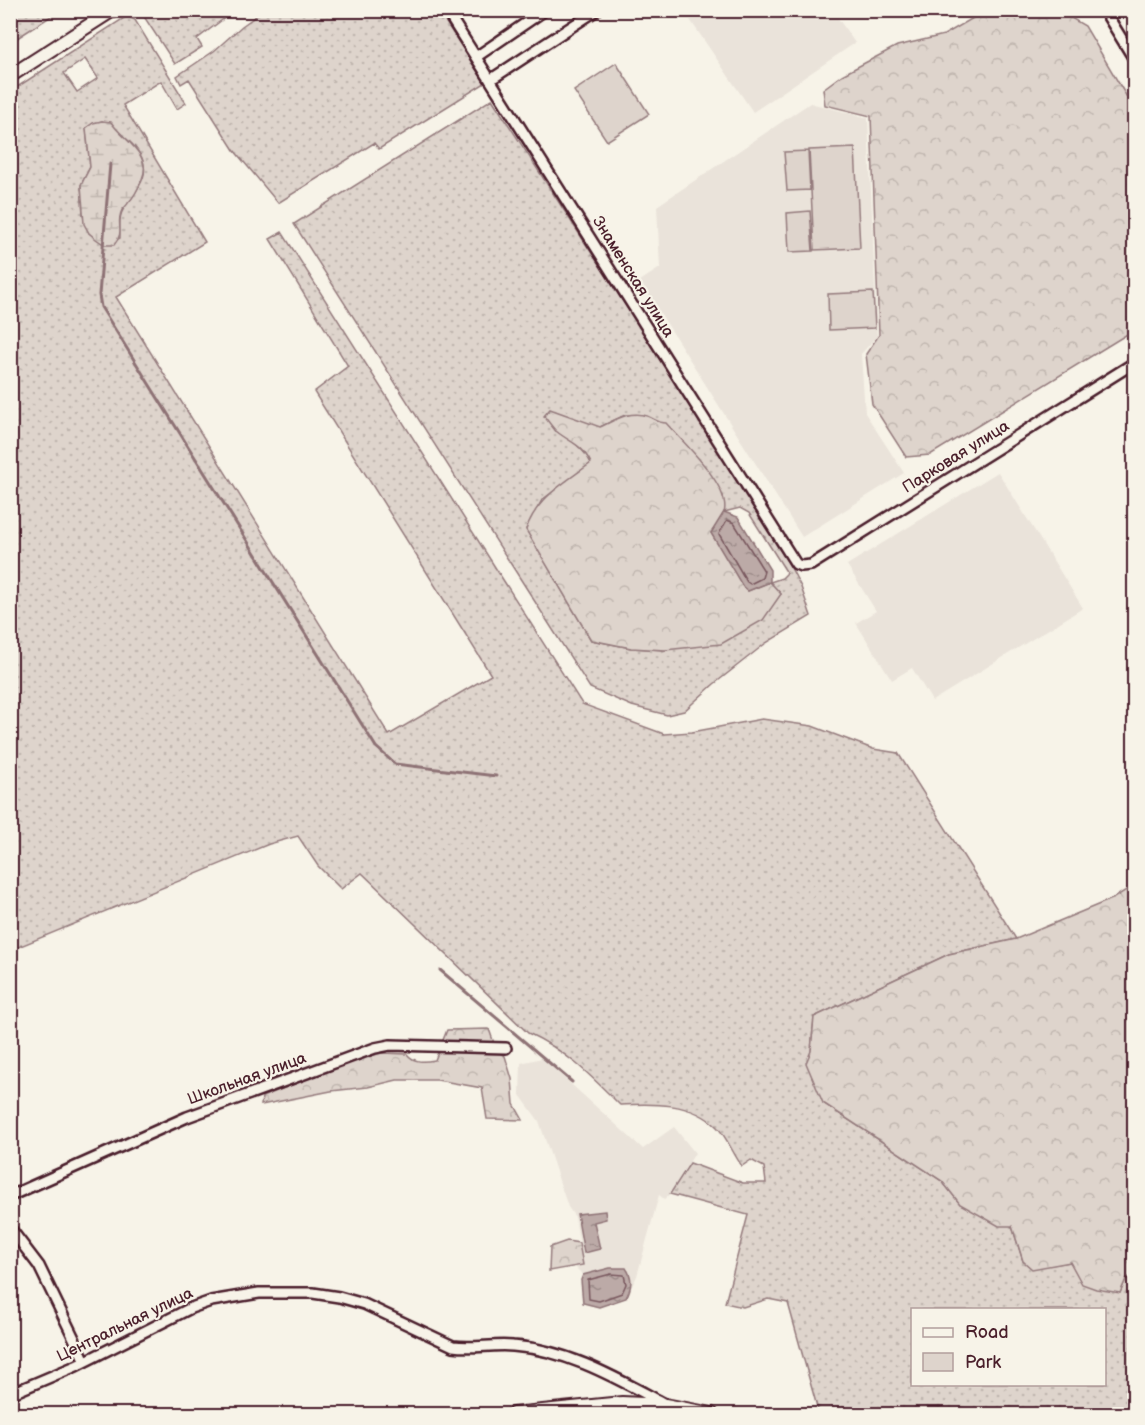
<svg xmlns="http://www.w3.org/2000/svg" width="1145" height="1425" viewBox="0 0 1145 1425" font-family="'Balsamiq Sans',sans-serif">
  <defs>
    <pattern id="grass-dots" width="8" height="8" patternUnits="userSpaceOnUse" patternTransform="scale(1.5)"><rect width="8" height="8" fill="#ded4cc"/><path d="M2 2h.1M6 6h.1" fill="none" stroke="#c0b6af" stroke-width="1.8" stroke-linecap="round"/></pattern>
    <pattern id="forest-crowns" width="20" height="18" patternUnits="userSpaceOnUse" patternTransform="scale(1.5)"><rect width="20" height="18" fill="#ded4cc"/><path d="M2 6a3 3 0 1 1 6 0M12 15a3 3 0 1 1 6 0" fill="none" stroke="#c0b6af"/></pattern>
    <pattern id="wetland-marsh" width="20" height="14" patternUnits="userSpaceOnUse" patternTransform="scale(1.5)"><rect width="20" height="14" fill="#ded4cc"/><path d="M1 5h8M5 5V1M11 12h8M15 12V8" fill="none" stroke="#c0b6af"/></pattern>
    <pattern id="water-ripples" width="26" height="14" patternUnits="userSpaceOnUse" patternTransform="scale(1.5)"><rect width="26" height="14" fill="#bcaaa7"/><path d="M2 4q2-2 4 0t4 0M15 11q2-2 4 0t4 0" fill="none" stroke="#9b8a88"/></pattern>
  </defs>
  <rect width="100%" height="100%" fill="#f7f3e8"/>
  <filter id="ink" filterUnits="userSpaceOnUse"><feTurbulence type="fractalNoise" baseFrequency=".0167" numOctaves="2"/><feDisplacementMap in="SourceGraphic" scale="12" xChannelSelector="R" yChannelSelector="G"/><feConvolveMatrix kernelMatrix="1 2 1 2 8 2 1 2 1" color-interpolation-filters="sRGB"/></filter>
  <g filter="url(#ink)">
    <!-- built -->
    <path fill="#eae3da" d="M684,11H833L855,43L753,112Z
      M810,103L868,118L877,336L861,354L865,413L904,473L802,537L640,281L660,268L657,206Z
      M998,472L1083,608L932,701L912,668L892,680L856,623L876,611L847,565Z
      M542,1058L643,1149L674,1127L695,1153L670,1194L664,1199L659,1195L637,1276L631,1288L632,1283L610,1268L583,1275L575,1267L583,1264L575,1217L568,1207L539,1121L520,1095L521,1063Z"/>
    <!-- grass -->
    <path fill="url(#grass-dots)" stroke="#947a7c" stroke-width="1.5" fill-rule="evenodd" d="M11,10H59V11L11,42Z
      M142,10H234V11L197,39L202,47L175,64L141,12Z
      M438,10L485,83L379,149L374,143L278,203L234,150L189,79L181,84L177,76L214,51L242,26L263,11Z
      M127,16L135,20L186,103L177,109L161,81L123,105L205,242L116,297L389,735L491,675L314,392L348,366L270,239L282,232L582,704L664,734L692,732L762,719L812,726L873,749L898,753L1016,939L949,954L814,1017L811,1052L823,1103L942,1181L960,1204L1012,1226L1023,1261L1032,1268L1070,1262L1120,1293L1126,1279L1134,1274V1414H819L788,1303L768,1299L743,1307L725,1303L748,1215L670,1194L690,1163L743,1183H766L764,1167L751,1160L742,1166C733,1154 727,1137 717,1127C692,1102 653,1103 620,1105C591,1076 567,1051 528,1033L362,873L341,889L318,866L298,836L269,844L11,950V91ZM85,59L98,78L77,92L64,73ZM102,121C119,132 152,153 143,178C139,190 129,199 123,210C118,217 120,229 120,238L105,245L89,233L83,214L81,185L90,167L86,128L94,123ZM912,1310H1104V1384H912Z
      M492,99L688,402L790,566L801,587L811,616L766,643L714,684L684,711L667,715L632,706L590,688L294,224ZM625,415L646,416L659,423L723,496L724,512L740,508L749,513L787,573L782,578L770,582L781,594L665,650L631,648L591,640L526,529L542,500L591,463C583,447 571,440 556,431L600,427Z"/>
    <!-- forest -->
    <path fill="url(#forest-crowns)" stroke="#947a7c" stroke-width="1.5" d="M985,11H1064L1071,18L1085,26L1134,109V330L930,455L906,457L872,404L866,354L879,335L871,116L825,105L823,89L842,75L897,46L944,35Z
      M550,409L600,427C615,420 630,410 647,416C655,419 658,423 666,423C682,441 732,487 724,513C722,520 715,527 711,533L748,591L770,582L781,594L763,620L721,644L665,650L631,648L591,640L526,530C536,498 566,482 591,463C581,443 572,444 556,431C552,427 548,421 544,416Z
      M1134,885V1274L1126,1279L1120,1293L1096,1289L1082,1284L1070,1262L1032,1269L1023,1261L1012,1226H999L960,1204L942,1181L823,1103L806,1063L811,1051L814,1017L949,954L1016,939L1112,899Z
      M489,1029L497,1052L505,1056L512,1079L514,1104L523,1120L487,1119L482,1088L437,1080H397L368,1087L331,1091L261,1105L262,1097L351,1061L382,1053L407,1054C414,1063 424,1062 435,1060L447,1030Z
      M567,1241L579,1243L583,1265L549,1271L550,1247Z"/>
    <!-- wetland -->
    <path fill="url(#wetland-marsh)" stroke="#947a7c" stroke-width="1.5" d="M102,121L111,122C122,139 153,155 142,179C139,187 134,197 128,203C128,204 123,209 122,210C115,224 126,231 114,245H105L96,239L89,233L84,224L81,185L90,167L86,128L93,123Z"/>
    <!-- park -->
    <path fill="#ded4cc" stroke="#947a7c" stroke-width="1.5" d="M616,63L649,114L607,141L574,91Z
      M855,148L860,248L814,250L809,150Z
      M808,151L810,190L787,191L784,152Z
      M810,211L813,251L789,252L787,213Z
      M873,292L875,328L829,330L828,294Z"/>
    <!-- water -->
    <path fill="url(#water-ripples)" stroke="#8e7275" stroke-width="1.5" d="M724,512L738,517L770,570V582L748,591L743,587L711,533Z
      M605,1211L606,1219L594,1222L600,1249L584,1253L577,1214Z
      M610,1268H626C633,1278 632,1287 626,1298L599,1307L583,1303L581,1280L583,1275Z"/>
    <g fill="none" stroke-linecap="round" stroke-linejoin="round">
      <!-- shore -->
      <path stroke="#78575d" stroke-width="1.5" d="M727,520L734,523L764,571L762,578L750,584L747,582L719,534Z
        M611,1274L624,1275L626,1284L622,1293L599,1301L589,1299L588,1280Z"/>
      <!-- stream -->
      <path stroke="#8e7275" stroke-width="3" d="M110,164L99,295L101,307L376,747L395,764L496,776
        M440,970L572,1082"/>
      <!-- minor casing -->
      <g stroke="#4a1f2b" stroke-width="14">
        <path id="minor" d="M446,10L796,564L801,566L811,565L1134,363
          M1104,10L1134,59
          M476,57L545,10
          M490,80L597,10
          M10,1196L187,1117L375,1048L390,1045L506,1048
          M10,1228L39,1266L85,1361
          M10,1394L76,1366L191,1308L211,1301L259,1293H313L339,1297L364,1304L453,1346C473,1349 493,1344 513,1346C568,1350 616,1378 663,1403"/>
      </g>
      <!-- tertiary casing -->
      <g stroke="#4a1f2b" stroke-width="16">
        <path id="tertiary" d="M10,76L113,10
          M513,1414L622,1403L665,1405L712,1414"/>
      </g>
      <!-- minor -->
      <use href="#minor" stroke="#f7f3e8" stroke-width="9"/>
      <!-- tertiary -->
      <use href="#tertiary" stroke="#f7f3e8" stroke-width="12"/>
    </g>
  </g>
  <g text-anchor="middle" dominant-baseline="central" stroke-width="4.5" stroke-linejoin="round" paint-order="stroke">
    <!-- street labels -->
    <g font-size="16" fill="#4a1f2b" stroke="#f7f3e8">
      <text transform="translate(633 277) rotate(58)">Знаменская улица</text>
      <text transform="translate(956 457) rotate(-32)">Парковая улица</text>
      <text transform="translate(247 1079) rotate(-20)">Школьная улица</text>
      <text transform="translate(125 1325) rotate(-26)">Центральная улица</text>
    </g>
  </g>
  <!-- margin -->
  <rect width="1145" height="1425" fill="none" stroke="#f7f3e8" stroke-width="36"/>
  <rect x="18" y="18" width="1109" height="1389" fill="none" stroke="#4a1f2b" stroke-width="2" filter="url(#ink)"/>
  <!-- legend -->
  <rect x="911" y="1308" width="195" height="78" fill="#f7f3e8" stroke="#b29e9c" stroke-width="1.5"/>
  <rect x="923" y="1328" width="30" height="9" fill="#f7f3e8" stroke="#b29e9c" stroke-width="1.5"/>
  <text x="965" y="1338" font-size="18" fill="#4a1f2b">Road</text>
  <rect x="923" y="1353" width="30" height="18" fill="#ded4cc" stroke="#b29e9c" stroke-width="1.5"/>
  <text x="965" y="1368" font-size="18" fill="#4a1f2b">Park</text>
</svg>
